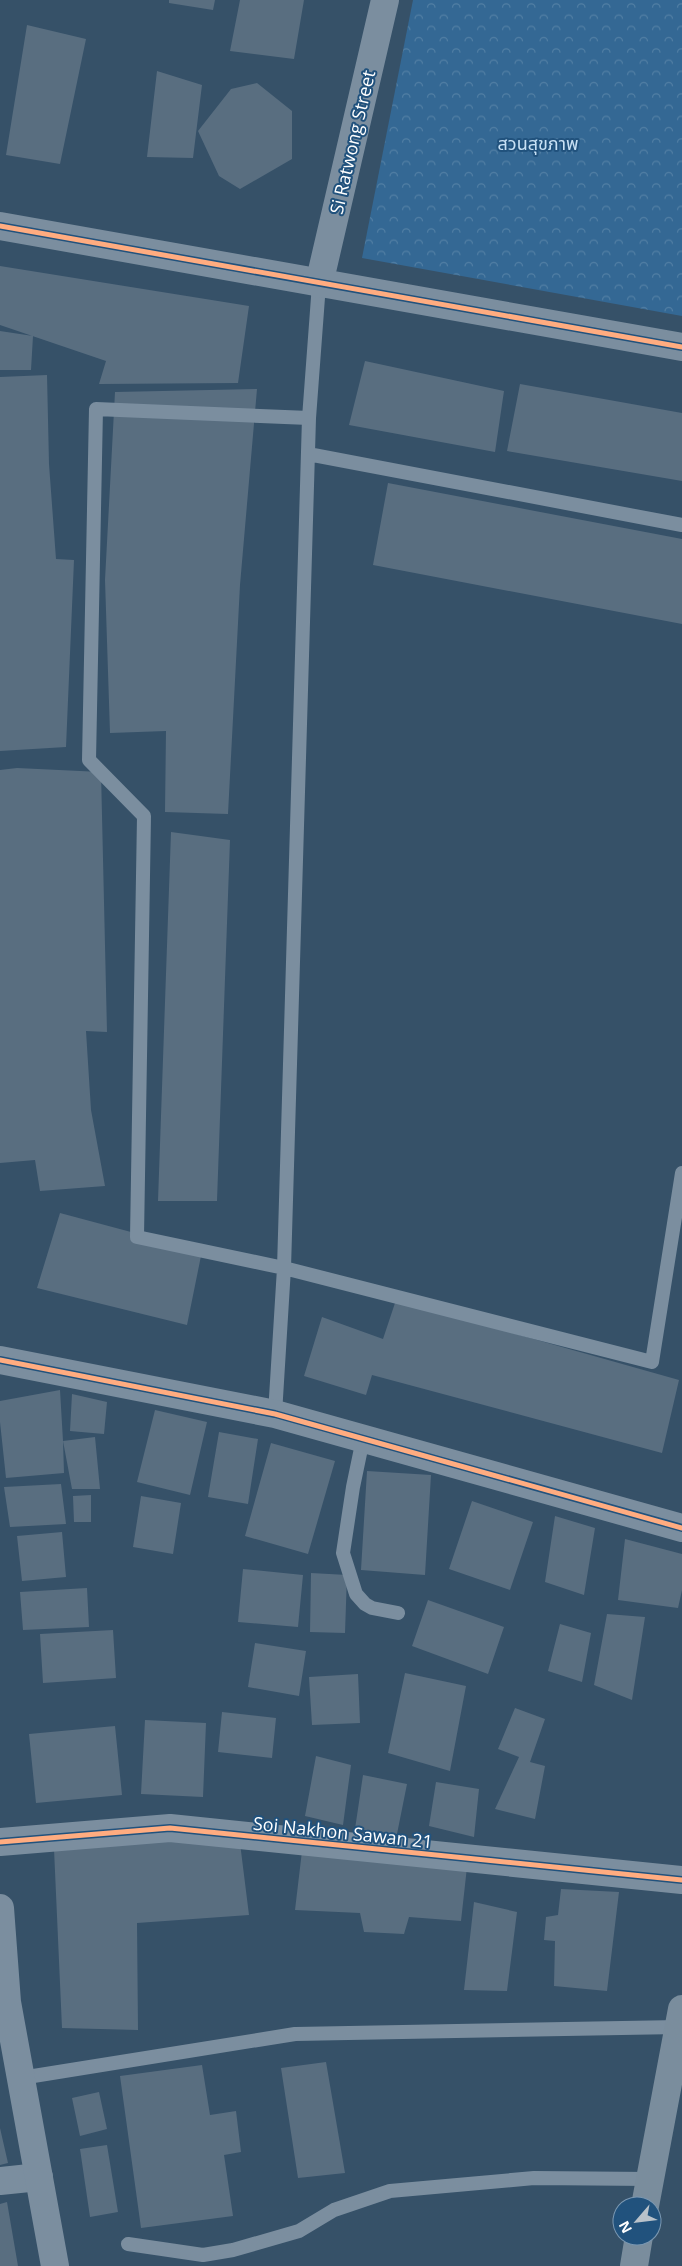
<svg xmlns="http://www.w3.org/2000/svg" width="682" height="2266" viewBox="0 0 682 2266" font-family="'Open Sans','Noto Sans Thai',sans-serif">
  <defs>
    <pattern id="park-crowns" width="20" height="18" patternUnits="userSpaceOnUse" patternTransform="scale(1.25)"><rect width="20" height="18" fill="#346894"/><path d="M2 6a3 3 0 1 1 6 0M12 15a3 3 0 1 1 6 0" fill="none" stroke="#527fa4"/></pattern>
  </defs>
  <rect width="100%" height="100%" fill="#365168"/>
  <!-- park -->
  <path fill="url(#park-crowns)" d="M413,0H682V316L362,258Z"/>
  <!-- building -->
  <path fill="#596e80" d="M169,0H215L213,10L169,3Z
    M240,0H304L294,59L230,51Z
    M27,25L86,39L60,164L6,155Z
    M157,71L202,85L193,158L147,157Z
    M257,83L292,111V159L240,189L219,176L198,131L231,89Z
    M0,266L249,306L238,383L99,384L106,361L0,325Z
    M0,331L33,336L31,370H0Z
    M365,361L504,391L495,452L349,425Z
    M47,375L49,464L56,559L74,560L66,747L0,751V377Z
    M520,384L682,413V481L507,451Z
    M257,389L240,585L228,814L165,812L166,731L110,733L105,580L115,392Z
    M388,483L682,539V624L373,565Z
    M17,768L101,772L107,1032L86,1031L91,1110L105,1186L40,1191L35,1160L0,1163V770Z
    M171,832L230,840L217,1201H158Z
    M60,1213L202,1251L187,1325L37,1288Z
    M396,1300L679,1380L662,1453L372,1375L366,1395L304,1376L322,1317L383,1339Z
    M60,1390L63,1441L95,1437L100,1489H72L63,1441L64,1473L6,1478L0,1422V1401Z
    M72,1394L107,1402L104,1434L70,1431Z
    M155,1410L207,1422L190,1495L137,1482Z
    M219,1432L258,1439L248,1504L208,1497Z
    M271,1443L335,1461L308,1554L245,1536Z
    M367,1471L431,1475L425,1575L361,1570Z
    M61,1484L66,1524L10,1527L4,1487Z
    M91,1495V1522H74L73,1496Z
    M141,1496L181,1503L173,1554L133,1547Z
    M472,1501L533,1522L510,1590L449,1569Z
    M555,1516L595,1528L584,1595L545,1582Z
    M62,1532L66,1577L22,1581L17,1536Z
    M625,1539L682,1554V1590L678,1608L618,1600Z
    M243,1569L303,1575L298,1627L238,1622Z
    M311,1573L347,1575L345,1633L310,1632Z
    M87,1588L89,1627L23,1630L20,1592Z
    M428,1600L504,1627L488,1674L412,1646Z
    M607,1614L645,1617L632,1700L594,1685Z
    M560,1624L591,1633L582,1682L548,1671Z
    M113,1630L116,1678L43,1683L40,1634Z
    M255,1643L306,1651L299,1696L248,1687Z
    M405,1673L466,1686L450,1771L388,1753Z
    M358,1674L360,1723L312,1725L309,1677Z
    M515,1708L545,1719L530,1762L545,1766L535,1819L495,1809L519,1757L498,1749Z
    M222,1712L276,1718L272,1758L218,1752Z
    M145,1720L206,1723L203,1797L141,1794Z
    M115,1726L122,1795L36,1803L29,1734Z
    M316,1756L351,1765L343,1825L305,1816Z
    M363,1775L407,1784L397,1834L355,1829Z
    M436,1782L479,1789L474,1837L429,1826Z
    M239,1835L249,1915L137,1923L138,2030L62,2028L54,1849Z
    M302,1851L468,1858L461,1921L409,1917L404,1934L364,1932L360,1913L295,1910Z
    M561,1889L619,1892L607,1991L554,1986L555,1941L544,1940L546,1917L558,1915Z
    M474,1902L517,1912L507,1991L464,1990Z
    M326,2062L345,2173L298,2178L281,2068Z
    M202,2065L210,2115L236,2111L241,2152L224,2155L233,2216L141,2228L120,2076Z
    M99,2092L107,2129L80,2136L72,2098Z
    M0,2128L8,2163L0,2165Z
    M107,2145L118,2212L90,2217L80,2149Z
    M7,2202L18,2266H0V2204Z"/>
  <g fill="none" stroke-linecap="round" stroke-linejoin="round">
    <!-- service -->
    <path stroke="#7b8e9f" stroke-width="14" d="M309,418L284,1268L652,1362L682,1173
      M308,454L682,525
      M275,1414L284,1268L137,1237L144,816L89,760L96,409L309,418L319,284
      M363,1439L353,1487L343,1553L356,1594L365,1604L372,1608L398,1613
      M21,2078L295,2034L679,2027
      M128,2244L203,2255L233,2250L299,2231L334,2210L390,2191L534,2178L650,2179"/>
    <!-- minor -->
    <path stroke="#7b8e9f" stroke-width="28" d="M0,226L682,347
      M319,284L385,0
      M0,1842L170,1828L682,1880
      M0,2181L39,2177"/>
    <!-- tertiary -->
    <path stroke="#7b8e9f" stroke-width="28" d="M0,1360L275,1414L682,1528
      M0,1908L7,2002L55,2266"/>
    <!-- primary -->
    <path stroke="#7a8d9d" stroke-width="28" d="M645,2206L682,2009
      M634,2266L639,2236"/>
    <!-- cycleway casing -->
    <g stroke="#21527d" stroke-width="8">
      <path id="cycleway" d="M0,226L682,347
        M0,1360L275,1414L682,1528
        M0,1842L170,1828L682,1880"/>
    </g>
    <!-- cycleway -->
    <use href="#cycleway" stroke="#ffac80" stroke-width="5"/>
  </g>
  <g text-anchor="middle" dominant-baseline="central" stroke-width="4" stroke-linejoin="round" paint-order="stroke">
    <!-- street labels -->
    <g font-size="18" fill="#fff" stroke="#21527d">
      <text transform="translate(352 142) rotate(-77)">Si Ratwong Street</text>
      <text transform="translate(343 1832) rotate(6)">Soi Nakhon Sawan 21</text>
    </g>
    <!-- park labels -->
    <g font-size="18" fill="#c8e1f5" stroke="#21527d">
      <text x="538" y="143">สวนสุขภาพ</text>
    </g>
  </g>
  <!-- north arrow -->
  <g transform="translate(637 2221) rotate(242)"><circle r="24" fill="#21527d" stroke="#7a97b1"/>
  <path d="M0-4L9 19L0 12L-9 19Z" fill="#b9c2ca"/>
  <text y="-8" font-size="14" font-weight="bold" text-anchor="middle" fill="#ffffff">N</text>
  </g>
</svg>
